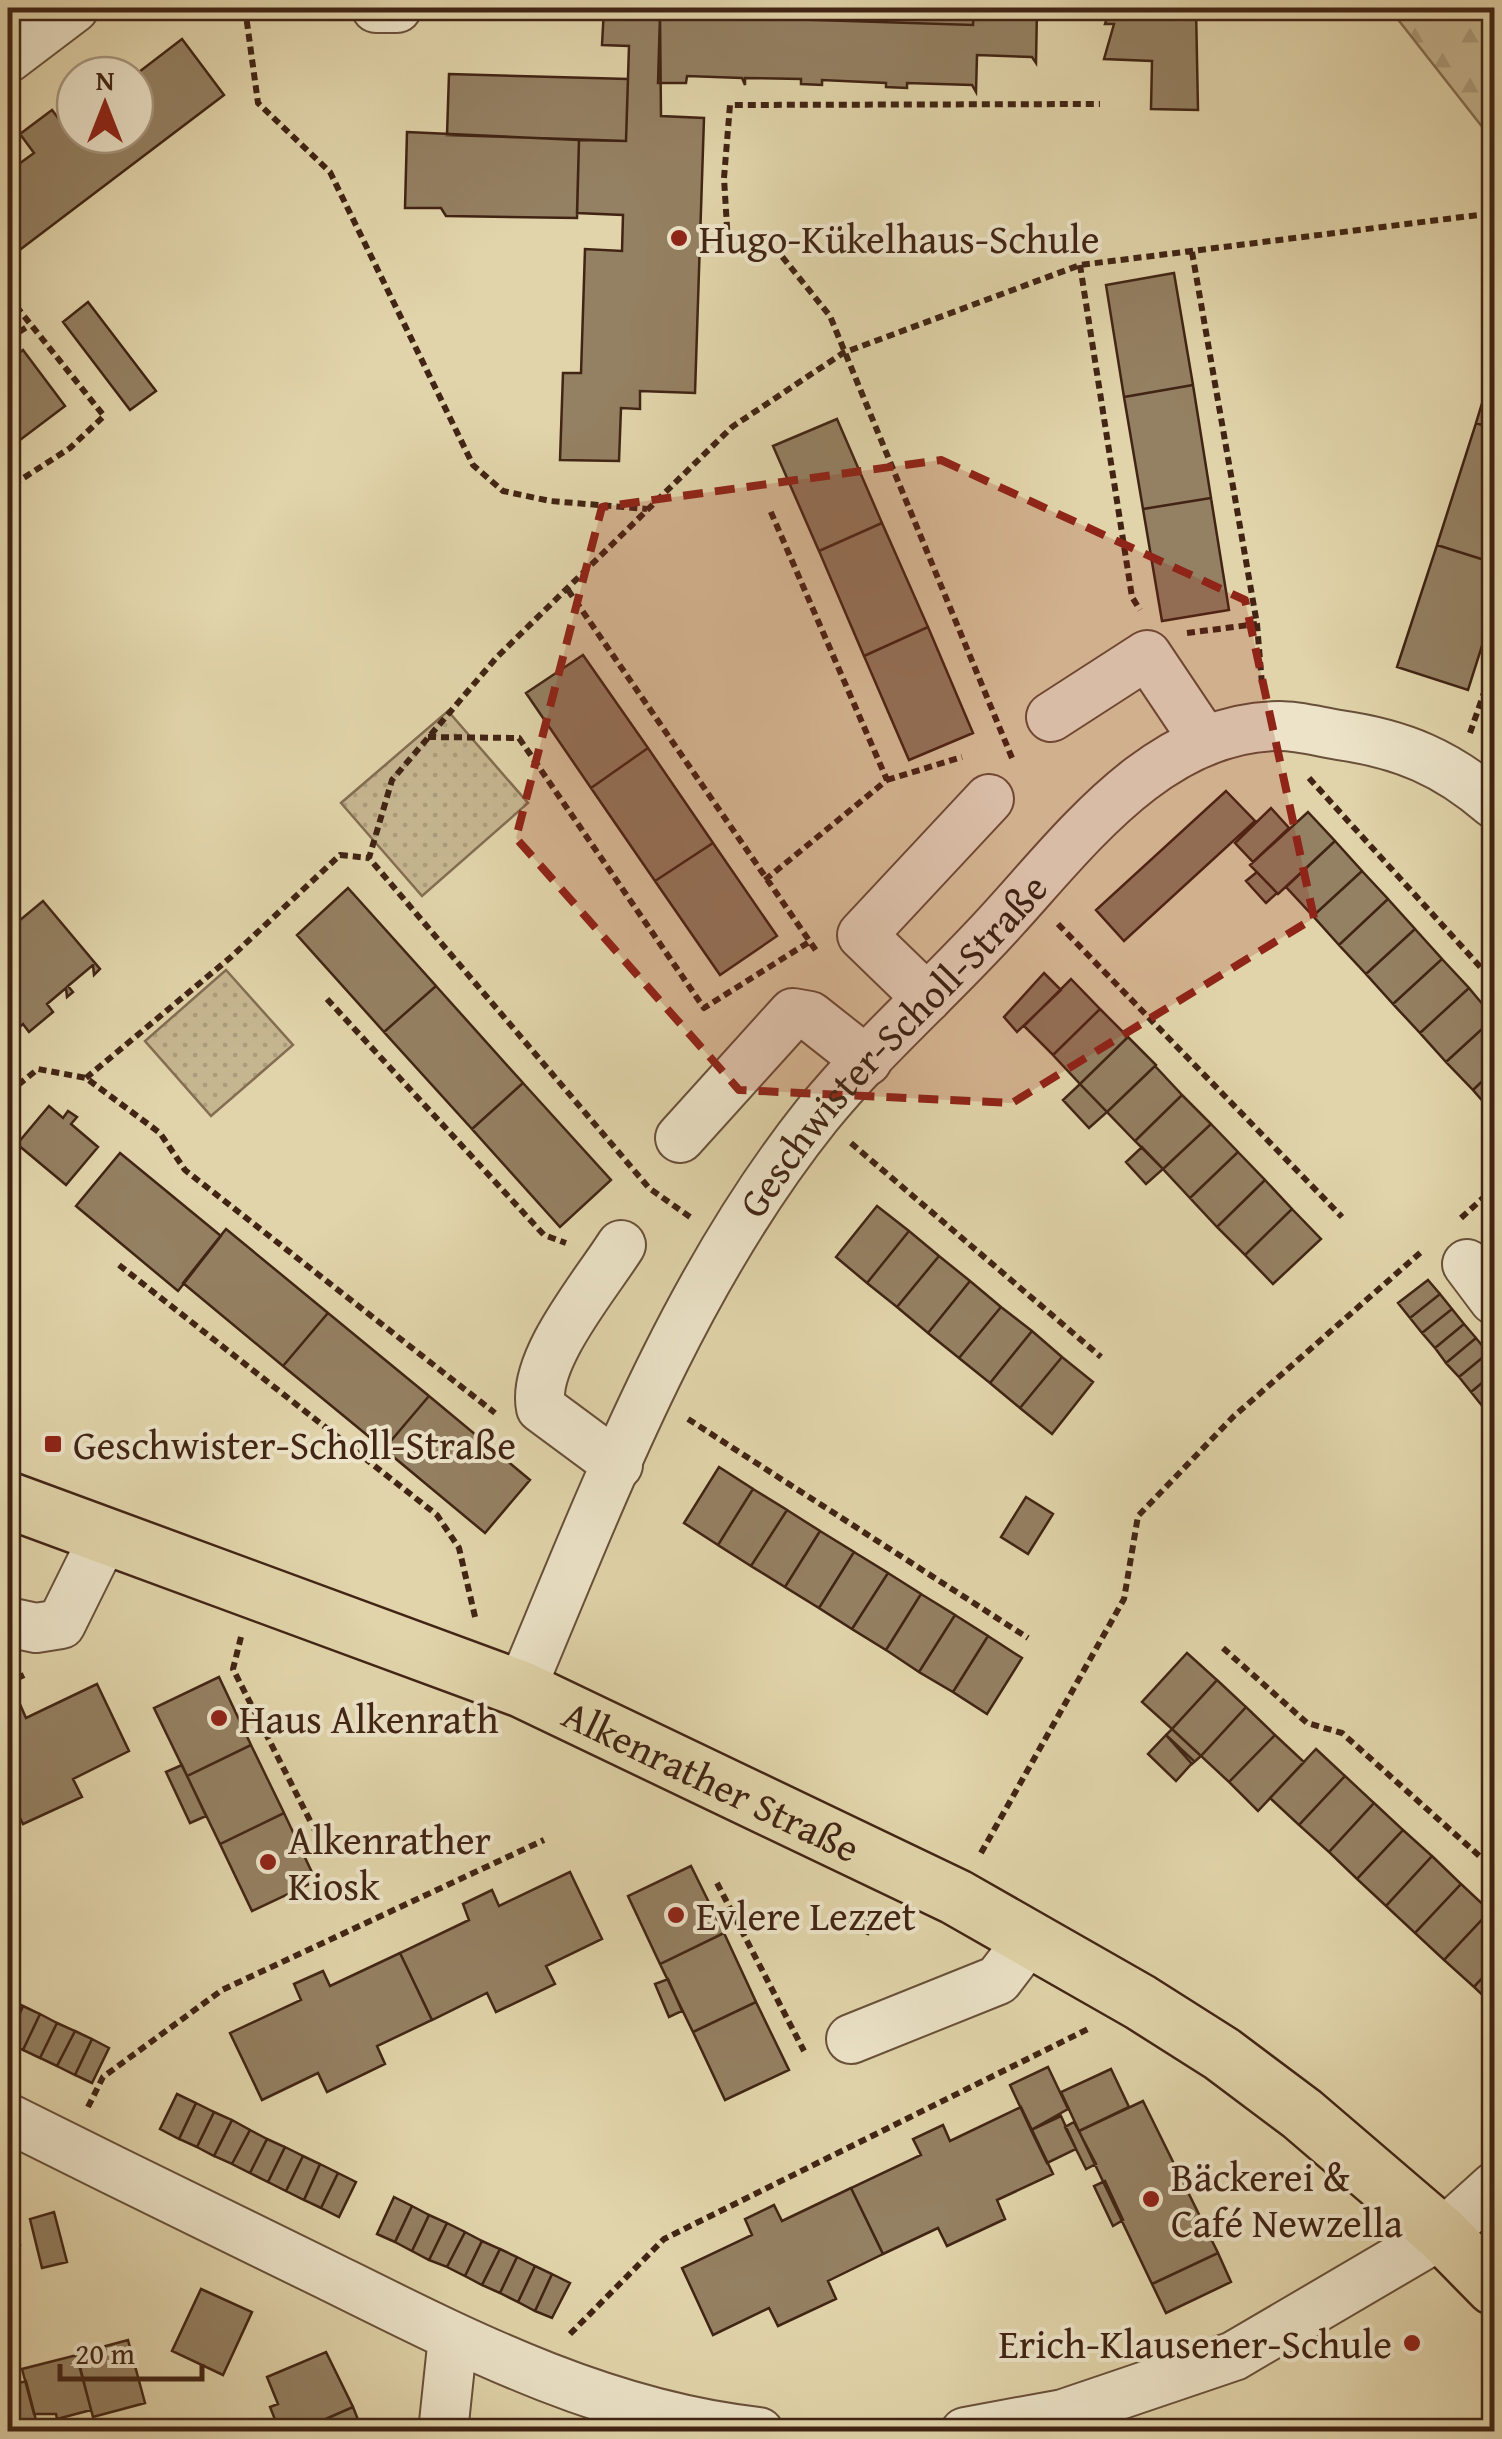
<svg xmlns="http://www.w3.org/2000/svg" width="1502" height="2439" viewBox="0 0 1502 2439" font-family="'Gentium Book Plus',serif">
  <defs>
    <pattern id="forest-firs" width="22" height="20" patternUnits="userSpaceOnUse" patternTransform="scale(2.5)"><rect width="22" height="20" fill="#c6b690"/><path d="M5 1l3.5 6h-7zM16 11l3.5 6h-7z" fill="#ab9c7b"/></pattern>
    <pattern id="park-dots" width="8" height="8" patternUnits="userSpaceOnUse" patternTransform="scale(2.5)"><rect width="8" height="8" fill="#c6b690"/><path d="M2 2h.1M6 6h.1" fill="none" stroke="#ab9c7b" stroke-width="1.8" stroke-linecap="round"/></pattern>
  </defs>
  <rect width="100%" height="100%" fill="#e1d4aa"/>
  <filter id="stains"><feTurbulence type="fractalNoise" baseFrequency=".002" numOctaves="4"/><feColorMatrix values="0 0 0 0 .2 0 0 0 0 .09 0 0 0 0 .02 0 0 0 .5 -.17"/></filter>
  <radialGradient id="worn" r=".72"><stop offset=".6" stop-color="#630" stop-opacity="0"/><stop offset="1" stop-color="#630" stop-opacity=".3"/></radialGradient>
  <!-- forest -->
  <path fill="url(#forest-firs)" stroke="#846d52" stroke-width="2.5" d="M1389,8H1494V142Z"/>
  <!-- park -->
  <path fill="url(#park-dots)" stroke="#846d52" stroke-width="2.5" d="M448,711L528,803L422,896L341,803Z
    M226,970L293,1045L211,1116L145,1041Z"/>
  <!-- building -->
  <path fill="#948062" stroke="#412414" stroke-width="2.5" d="M604,8H974L973,25L660,15L661,116L704,118L695,393L640,391V409L621,408L619,461L560,460L563,373H581L585,249L622,251L623,215L577,213L579,140L626,141L629,46L602,45Z
    M974,8H1037L1036,63L1032,57L977,55L976,92L972,85L907,83V88L886,87V83L822,80V85L801,84V79L745,78V85L742,78L687,76L686,83H658L660,15L973,25Z
    M1110,8H1196L1198,110L1151,109L1152,61L1104,59L1114,24H1105Z
    M182,39L224,95L13,255L8,248V172L34,153L20,134L52,110L66,128L75,121V135H135V75Z
    M449,74L628,79L626,141L447,135Z
    M407,132L579,140L577,218L446,216L441,208H405Z
    M1174,273L1193,385L1124,397L1106,285Z
    M88,302L156,391L130,410L63,322Z
    M23,350L65,406L8,449V361Z
    M1494,364V429L1476,423Z
    M1193,385L1211,498L1143,509L1124,397Z
    M837,419L882,523L819,551L773,446Z
    M1476,423L1494,429V563L1437,545Z
    M1211,498L1229,610L1162,621L1143,509Z
    M882,523L928,627L864,656L819,551Z
    M1437,545L1494,563V608L1468,690L1397,667Z
    M928,627L973,733L909,760L864,656Z
    M583,655L648,748L591,788L526,693Z
    M648,748L713,843L655,881L591,788Z
    M1226,791L1255,821L1124,941L1096,910Z
    M1271,808L1289,828L1253,862L1235,843Z
    M1308,812L1335,841L1278,894L1250,865Z
    M1335,841L1362,871L1313,916L1286,887Z
    M713,843L777,936L720,975L655,881Z
    M1362,871L1388,899L1339,945L1313,916Z
    M1257,872L1277,893L1266,903L1246,881Z
    M348,888L436,986L384,1032L297,935Z
    M1388,899L1415,929L1366,974L1339,945Z
    M43,901L100,969L94,975L93,965L68,986L73,992L67,997L66,988L47,1004L53,1012L29,1032L23,1024L8,1037V930Z
    M1415,929L1442,959L1393,1004L1366,974Z
    M1442,959L1469,988L1420,1033L1393,1004Z
    M1044,973L1061,990L1017,1032L1004,1017Z
    M1071,979L1100,1009L1053,1055L1024,1026Z
    M436,986L523,1083L472,1129L384,1032Z
    M1469,988L1494,1018L1446,1062L1420,1033Z
    M1100,1009L1128,1037L1080,1084L1053,1055Z
    M1494,1018V1070L1473,1090L1446,1062Z
    M1128,1037L1156,1065L1107,1112L1080,1084Z
    M1155,1066L1182,1095L1135,1141L1107,1112Z
    M1494,1070V1114L1473,1090Z
    M523,1083L611,1180L560,1227L472,1129Z
    M1080,1084L1107,1112L1089,1128L1063,1100Z
    M1182,1095L1211,1124L1163,1169L1135,1141Z
    M49,1106L63,1118L68,1111L77,1117L71,1124L98,1147L66,1185L17,1144Z
    M1211,1124L1238,1152L1190,1198L1163,1169Z
    M1142,1147L1163,1169L1146,1184L1126,1162Z
    M1238,1152L1265,1180L1217,1227L1190,1198Z
    M120,1153L221,1236L178,1291L76,1206Z
    M1265,1180L1292,1209L1245,1255L1217,1227Z
    M877,1206L909,1231L867,1283L836,1257Z
    M1292,1209L1321,1239L1273,1284L1245,1255Z
    M226,1229L328,1313L283,1366L183,1283Z
    M909,1231L939,1256L897,1307L867,1283Z
    M939,1256L970,1281L928,1333L897,1307Z
    M1428,1280L1440,1294L1410,1318L1398,1303Z
    M970,1281L1001,1307L959,1358L928,1333Z
    M1440,1294L1452,1309L1422,1333L1410,1318Z
    M1001,1307L1032,1331L990,1383L959,1358Z
    M1452,1309L1464,1324L1435,1348L1422,1333Z
    M328,1313L429,1396L384,1449L283,1366Z
    M1464,1324L1476,1338L1446,1363L1435,1348Z
    M1032,1331L1062,1357L1020,1408L990,1383Z
    M1476,1338L1488,1353L1459,1377L1446,1363Z
    M1488,1353L1494,1361V1373L1471,1392L1459,1377Z
    M1062,1357L1093,1382L1052,1434L1020,1408Z
    M1494,1373V1397L1483,1407L1471,1392Z
    M429,1396L530,1480L485,1533L384,1449Z
    M1494,1397V1420L1483,1407Z
    M719,1467L753,1489L718,1545L684,1523Z
    M753,1489L787,1510L751,1566L718,1545Z
    M1026,1497L1053,1514L1028,1554L1001,1537Z
    M787,1510L820,1531L785,1587L751,1566Z
    M820,1531L854,1552L819,1608L785,1587Z
    M854,1552L888,1573L852,1629L819,1608Z
    M1494,1561V1585L1483,1571Z
    M888,1573L921,1594L886,1650L852,1629Z
    M921,1594L955,1615L919,1672L886,1650Z
    M955,1615L988,1636L953,1692L919,1672Z
    M988,1636L1022,1658L987,1714L953,1692Z
    M1187,1653L1217,1680L1172,1729L1142,1702Z
    M219,1677L251,1745L187,1776L154,1708Z
    M1217,1680L1246,1707L1201,1756L1172,1729Z
    M97,1684L129,1751L73,1779L82,1797L23,1824L14,1806L8,1809V1708L19,1702L26,1718Z
    M1246,1707L1275,1735L1229,1782L1201,1756Z
    M1172,1729L1201,1756L1192,1764L1166,1735Z
    M1166,1735L1194,1761L1176,1781L1148,1754Z
    M1275,1735L1304,1762L1258,1811L1229,1782Z
    M251,1745L284,1813L220,1844L187,1776Z
    M1316,1749L1345,1776L1299,1825L1270,1798Z
    M182,1765L206,1816L190,1823L166,1772Z
    M1345,1776L1374,1803L1329,1852L1299,1825Z
    M1374,1803L1403,1830L1357,1879L1329,1852Z
    M284,1813L316,1881L252,1911L220,1844Z
    M1403,1830L1432,1856L1386,1906L1357,1879Z
    M1432,1856L1461,1884L1415,1933L1386,1906Z
    M691,1866L724,1933L660,1964L628,1896Z
    M570,1872L602,1939L546,1966L555,1984L496,2012L487,1993L432,2020L400,1953L469,1920L463,1904L492,1890L499,1906Z
    M1461,1884L1490,1911L1444,1960L1415,1933Z
    M846,1911L873,1925L868,1934L841,1920Z
    M1490,1911L1494,1915V1965L1474,1987L1444,1960Z
    M724,1933L756,2002L693,2032L660,1964Z
    M400,1953L432,2020L377,2046L385,2064L327,2092L318,2073L262,2100L230,2033L301,2000L294,1984L323,1971L330,1986Z
    M1494,1965V2006L1474,1987Z
    M668,1979L682,2011L669,2017L655,1984Z
    M8,1998L23,2006L8,2036Z
    M756,2002L789,2070L725,2100L693,2032Z
    M23,2006L40,2014L23,2050L8,2042Z
    M40,2014L57,2023L40,2058L23,2050Z
    M57,2023L75,2031L57,2066L40,2058Z
    M75,2031L92,2039L75,2075L57,2066Z
    M92,2039L109,2048L92,2083L75,2075Z
    M1048,2067L1068,2109L1031,2130L1010,2085Z
    M1111,2069L1129,2107L1079,2131L1061,2092Z
    M177,2094L196,2103L179,2139L160,2129Z
    M1143,2101L1218,2253L1152,2284L1079,2131Z
    M196,2103L214,2112L197,2147L179,2139Z
    M1021,2107L1053,2174L997,2200L1005,2219L947,2246L938,2228L883,2254L851,2188L921,2155L913,2139L943,2125L950,2141Z
    M214,2112L232,2120L214,2156L197,2147Z
    M1061,2116L1076,2149L1047,2163L1031,2130Z
    M232,2120L250,2130L232,2164L214,2156Z
    M1074,2122L1096,2164L1086,2169L1065,2127Z
    M250,2130L267,2139L250,2173L232,2164Z
    M267,2139L285,2147L268,2182L250,2173Z
    M285,2147L303,2156L286,2191L268,2182Z
    M303,2156L320,2164L304,2200L286,2191Z
    M320,2164L338,2173L321,2208L304,2200Z
    M338,2173L356,2182L339,2217L321,2208Z
    M1105,2181L1123,2220L1113,2226L1094,2186Z
    M851,2188L883,2254L828,2281L836,2299L778,2326L769,2308L713,2335L682,2268L752,2235L745,2219L774,2205L782,2221Z
    M8,2196L20,2245L8,2249Z
    M394,2197L412,2206L395,2242L377,2234Z
    M412,2206L429,2215L412,2251L395,2242Z
    M54,2212L67,2262L42,2268L30,2219Z
    M429,2215L447,2223L429,2260L412,2251Z
    M447,2223L465,2232L447,2267L429,2260Z
    M465,2232L482,2241L465,2276L447,2267Z
    M482,2241L500,2249L482,2285L465,2276Z
    M500,2249L517,2257L500,2293L482,2285Z
    M1218,2253L1231,2282L1166,2313L1152,2284Z
    M517,2257L535,2266L518,2302L500,2293Z
    M535,2266L552,2274L535,2311L518,2302Z
    M552,2274L570,2283L552,2318L535,2311Z
    M201,2289L252,2312L223,2375L172,2351Z
    M128,2340L145,2403L93,2417L76,2354Z
    M326,2352L353,2407L296,2432H280L270,2407L278,2404L267,2377Z
    M77,2355L91,2410L57,2419L56,2414H34L22,2369Z
    M26,2381L39,2432H8V2386Z
    M353,2407L363,2432H296Z"/>
  <g fill="none" stroke-linecap="round" stroke-linejoin="round">
    <!-- minor casing -->
    <g stroke="#69503a" stroke-width="52">
      <g id="minor">
        <path d="M376,8H397"/>
        <path d="M8,58L74,8"/>
        <path d="M1051,717L1147,655L1204,740"/>
        <path d="M927,998L862,935L989,799"/>
        <path d="M680,1138L793,1013L810,1016L867,1061"/>
        <path d="M1467,1264L1494,1300"/>
        <path d="M618,1465L541,1408C531,1361 595,1286 621,1245"/>
        <path d="M8,1622L36,1628L61,1624L104,1537"/>
        <path id="s1" d="M521,1689C604,1491 682,1284 817,1115C874,1045 944,985 1004,918C1077,838 1160,726 1280,726C1299,726 1320,732 1339,735C1402,744 1447,763 1494,804"/>
        <path d="M851,2039L998,1980L1030,1938"/>
        <path d="M8,2118C114,2171 220,2223 327,2275C466,2344 603,2415 759,2432"/>
        <path d="M443,2432L453,2337"/>
        <path d="M965,2432L1063,2414L1234,2356L1442,2234L1494,2187"/>
      </g>
    </g>
    <!-- major casing -->
    <g stroke="#412414" stroke-width="60">
      <g id="major">
        <path id="s2" d="M8,1500L521,1689L956,1897L1140,2002L1222,2054L1302,2114L1442,2234L1494,2287"/>
      </g>
    </g>
    <!-- path -->
    <path stroke="#412414" stroke-width="6" stroke-dasharray="8 5" stroke-linecap="butt" d="M245,8L258,103L330,172L473,465L503,491L550,501L647,509
      M8,152L10,151
      M1192,252L1257,624L1262,684
      M1080,265L1132,597L1140,610
      M8,296L104,416L70,448L8,488
      M8,339L30,325
      M568,590L817,952
      M1187,633L1257,624
      M1470,733L1494,664
      M428,737L519,738L704,1008L809,942
      M1012,758L830,316L780,254L728,243L724,178L730,105L1100,104
      M1309,778L1494,982
      M887,780L962,757
      M765,880L887,780L770,510
      M1058,924L1342,1217
      M327,999L544,1235L566,1243
      M86,1078L231,957L340,855L369,858
      M8,1093L38,1069L86,1078L160,1133L185,1170L495,1413
      M851,1143L1101,1357
      M690,1217L649,1188L369,858L392,780L497,657L732,427L843,353L1080,265L1494,213
      M1461,1218L1494,1188
      M119,1265L437,1515L459,1548L476,1621
      M688,1419L1028,1638
      M241,1637L233,1669L326,1852
      M1223,1648L1307,1723L1342,1733L1494,1869
      M8,1683L24,1675
      M981,1853L1124,1599L1138,1516L1233,1417L1421,1252
      M717,1883L804,2051
      M88,2107L103,2077L222,1990L544,1840
      M570,2334L664,2239L1088,2029"/>
    <!-- minor -->
    <use href="#minor" stroke="#ece3c8" stroke-width="48"/>
    <!-- major -->
    <use href="#major" stroke="#e1d4aa" stroke-width="55"/>
  </g>
  <!-- marked area -->
  <path fill="#8f2418" fill-opacity="0.2" stroke="#8f2418" stroke-width="8" stroke-dasharray="20 12" stroke-linejoin="round" d="M941,460L1245,600L1314,918L1012,1103L739,1090L516,838L602,507Z"/>
  <!-- markers -->
  <g fill="#8f2418" stroke="#ece3c8" stroke-width="4">
    <circle cx="679" cy="238" r="10"/>
    <rect x="43" y="1434" width="20" height="20" rx="5"/>
    <circle cx="219" cy="1718" r="10"/>
    <circle cx="268" cy="1862" r="10"/>
    <circle cx="676" cy="1915" r="10"/>
    <circle cx="1151" cy="2199" r="10"/>
    <circle cx="1412" cy="2343" r="10"/>
  </g>
  <g text-anchor="middle" dominant-baseline="central" stroke-width="8" stroke-linejoin="round" paint-order="stroke">
    <!-- poi labels -->
    <g font-size="40" fill="#412414" stroke="#ece3c8" text-anchor="start">
      <text x="699" y="238">Hugo-Kükelhaus-Schule</text>
      <text x="73" y="1444">Geschwister-Scholl-Straße</text>
      <text x="239" y="1718">Haus Alkenrath</text>
      <text x="288" y="1839">Alkenrather<tspan x="288" dy="46">Kiosk</tspan></text>
      <text x="696" y="1915">Evlere Lezzet</text>
      <text x="1171" y="2176">Bäckerei &amp;<tspan x="1171" dy="46">Café Newzella</tspan></text>
      <text x="1392" y="2343" text-anchor="end">Erich-Klausener-Schule</text>
    </g>
    <!-- street labels -->
    <g font-size="40" fill="#412414" stroke="#ece3c8">
      <text stroke="none"><textPath href="#s1" startOffset="750">Geschwister-Scholl-Straße</textPath></text>
      <text stroke="none"><textPath href="#s2" startOffset="758">Alkenrather Straße</textPath></text>
    </g>
  </g>
  <!-- margin -->
  <rect width="1502" height="2439" fill="none" stroke="#e1d4aa" stroke-width="40"/>
  <rect x="10" y="10" width="1482" height="2419" fill="none" stroke="#412414" stroke-width="5"/>
  <rect x="20" y="20" width="1462" height="2399" fill="none" stroke="#412414" stroke-width="2.5"/>
  <!-- north arrow -->
  <g transform="translate(105 105)"><circle r="48" fill="#ece3c8" stroke="#a89780" stroke-width="2.5"/>
  <path d="M0-8L18 38L0 25L-18 38Z" fill="#8f2418"/>
  <text y="-15" font-size="28" font-weight="bold" text-anchor="middle" fill="#412414">N</text>
  </g>
  <!-- scale -->
  <path d="M60 2364v15h142v-15" fill="none" stroke="#412414" stroke-width="5"/>
  <text x="75" y="2364" font-size="30" fill="#412414" stroke="#ece3c8" stroke-width="8" paint-order="stroke">20 m</text>
  <rect width="100%" height="100%" filter="url(#stains)"/>
  <rect width="100%" height="100%" fill="url(#worn)"/>
</svg>
